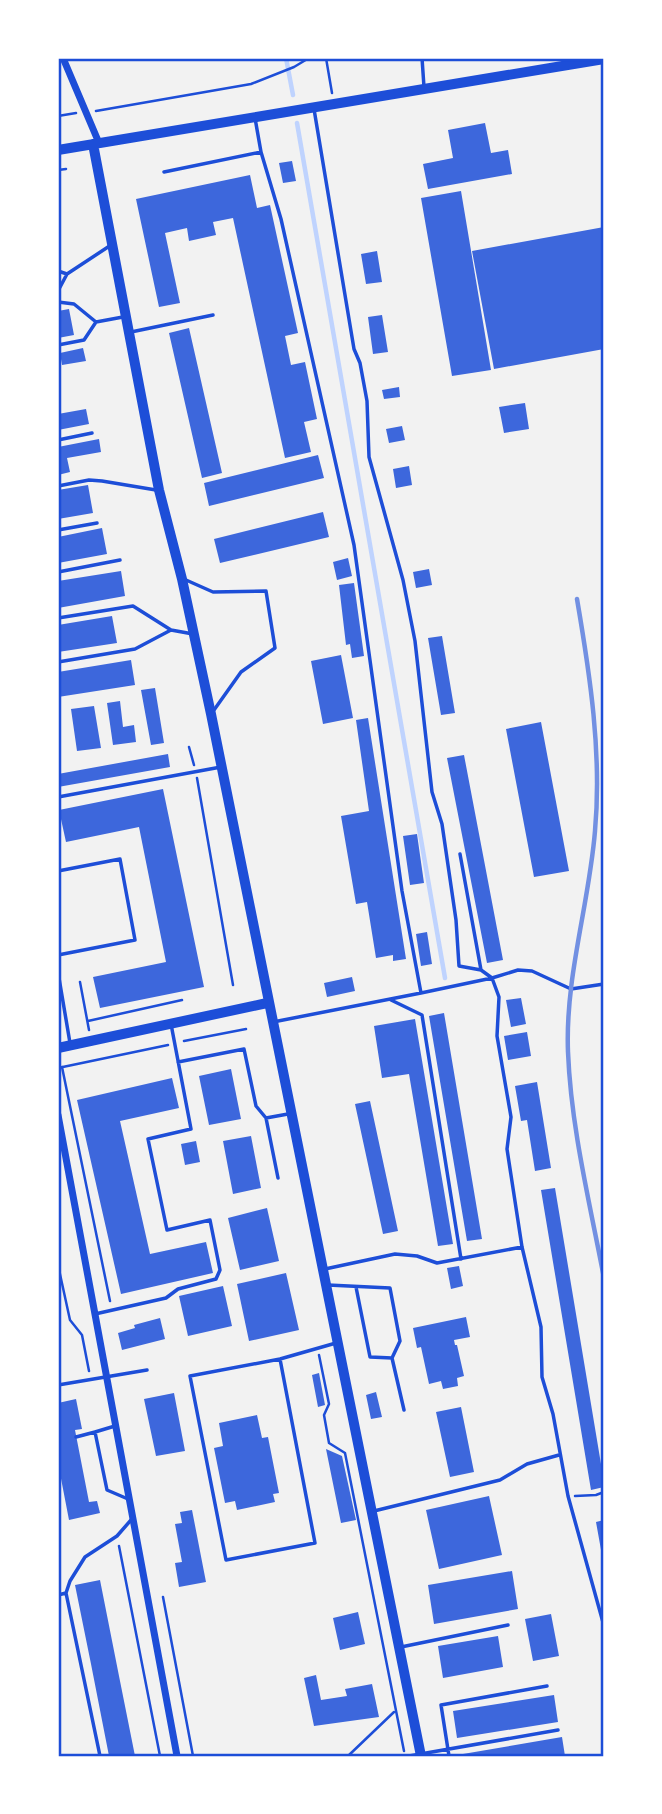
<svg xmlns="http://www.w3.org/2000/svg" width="662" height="1814" viewBox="0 0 662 1814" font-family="Barlow,sans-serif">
  <rect width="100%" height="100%" fill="#f2f2f2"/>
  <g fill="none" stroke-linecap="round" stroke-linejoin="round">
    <!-- stream -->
    <path stroke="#bfd3fe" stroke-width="4.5" d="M286,58L293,95
      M297,123L445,978"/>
  </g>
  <!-- building -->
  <path fill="#3d67dc" d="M485,123L491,153L508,150L512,174L428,189L423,164L453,158L448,130Z
    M292,161L296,181L283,183L279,163Z
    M250,175L257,208L270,205L298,333L285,336L291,365L305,362L317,419L304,422L311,452L285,458L233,218L213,222L216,235L189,241L187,228L165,233L180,303L159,307L136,199Z
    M461,191L491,370L452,376L421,198Z
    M604,227V349L494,369L472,251Z
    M377,251L382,282L366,284L361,254Z
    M69,309L74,335L58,338V311Z
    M382,315L388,352L373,354L368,317Z
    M189,328L222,473L202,478L169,333Z
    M83,348L86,361L62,365L60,353Z
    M399,387L400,397L384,399L382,390Z
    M525,403L529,429L504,433L499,407Z
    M86,409L89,424L58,430V414Z
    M402,426L405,440L389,443L386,429Z
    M99,439L101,452L67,458L70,472L58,475V447Z
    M318,455L324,478L209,506L204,483Z
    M409,466L412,485L396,488L393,469Z
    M88,485L93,513L58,519V490Z
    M323,512L329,537L220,563L214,539Z
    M102,528L107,554L58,563V537Z
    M348,558L352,576L337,580L333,562Z
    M429,569L432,585L416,588L413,572Z
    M121,571L125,596L58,608V581Z
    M354,583L364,656L352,658L350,644L346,645L339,585Z
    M112,616L117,643L58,652V625Z
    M442,636L455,713L441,715L428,638Z
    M341,655L353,718L323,724L311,661Z
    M131,660L135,685L58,697V672Z
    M155,688L164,743L151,745L141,690Z
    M120,701L123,727L134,725L136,742L113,745L107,703Z
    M94,706L101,748L77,751L71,709Z
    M368,718L406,959L393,961V955L376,958L367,902L356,904L341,816L369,811L356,720Z
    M541,722L569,871L534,877L506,729Z
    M168,754L170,767L58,787V774Z
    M464,755L503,960L487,963L447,758Z
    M163,789L204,987L100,1008L93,977L166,962L139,827L66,842L59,810Z
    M417,834L424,883L410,885L403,836Z
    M427,932L432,964L421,966L416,934Z
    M352,977L355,991L327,997L324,983Z
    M521,998L526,1024L511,1027L506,1000Z
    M444,1013L482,1239L467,1241L429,1016Z
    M415,1019L453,1244L438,1246L409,1074L382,1078L374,1026Z
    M527,1032L531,1056L508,1060L504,1036Z
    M231,1069L241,1119L209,1125L199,1076Z
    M172,1078L179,1108L120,1121L150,1254L206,1242L213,1273L121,1294L77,1100Z
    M537,1082L551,1168L535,1171L527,1120L521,1121L515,1086Z
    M370,1101L398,1231L383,1234L355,1104Z
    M251,1136L261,1188L233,1194L223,1141Z
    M196,1141L200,1162L185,1165L181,1144Z
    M555,1188L604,1482V1487L591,1490L541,1190Z
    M267,1208L279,1261L240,1270L228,1218Z
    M459,1266L463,1286L451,1289L447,1268Z
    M286,1273L299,1330L249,1341L237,1284Z
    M223,1286L232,1326L188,1336L179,1296Z
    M466,1317L470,1337L454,1340L455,1345H457L464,1376L457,1378L458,1386L443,1389L441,1381L429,1384L421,1347L417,1348L413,1328Z
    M160,1318L165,1339L122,1350L118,1333L135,1328L134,1325Z
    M319,1373L325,1405L318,1407L312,1375Z
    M376,1392L382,1417L371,1419L366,1395Z
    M174,1393L185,1451L156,1456L144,1399Z
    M76,1399L82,1429L75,1430L89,1502L97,1501L100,1513L69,1520L58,1463V1403Z
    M461,1407L474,1472L450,1477L436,1412Z
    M257,1415L262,1438L268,1437L279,1493L273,1494L275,1502L237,1510L235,1501L225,1503L214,1448L223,1446L219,1423Z
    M326,1449L342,1456L356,1520L341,1523Z
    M489,1496L502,1555L439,1569L426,1510Z
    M192,1510L206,1582L179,1587L175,1563L182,1562L175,1524L182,1523L180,1512Z
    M604,1520V1561H603L596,1522Z
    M512,1571L518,1609L434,1624L428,1585Z
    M100,1580L119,1676L135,1756H109L91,1664L75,1585Z
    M358,1612L365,1644L340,1650L333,1618Z
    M551,1614L559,1656L533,1661L525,1619Z
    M498,1636L503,1667L443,1678L438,1646Z
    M316,1675L321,1700L347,1696L345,1689L372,1684L379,1717L314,1726L304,1678Z
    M554,1695L558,1722L457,1738L453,1711Z
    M562,1737L565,1756H457V1755Z"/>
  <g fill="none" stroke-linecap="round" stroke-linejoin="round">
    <!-- path -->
    <path stroke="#1d4ed8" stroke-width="2.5" d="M326,58L332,93
      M96,111L251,84L294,67L309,58
      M58,116L76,113
      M58,170L66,169
      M189,747L194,765
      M197,778L233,985
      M80,982L89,1030
      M88,1021L182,1000
      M184,1041L246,1029
      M62,1067L110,1301
      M58,1068L168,1045
      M58,1265L70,1320L82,1335L89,1371
      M319,1355L329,1404L324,1415L329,1443L345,1453L404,1751
      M575,1496L596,1495L604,1492
      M119,1546L160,1756
      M163,1597L193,1756
      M348,1756L394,1712"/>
    <!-- service -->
    <path stroke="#1d4ed8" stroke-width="3.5" d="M422,58L424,87
      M314,109L354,349L360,363L367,401L369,457L403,580L415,641L432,792L442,824L456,920L459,966L481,970L492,978L499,997L497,1036L511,1117L507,1149L522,1247L541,1327L542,1377L553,1414L568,1496L604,1626
      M255,118L261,152L281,219L354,545L402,891L421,993
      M164,172L261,152
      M58,271L67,274
      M58,291L67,274L111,245
      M58,302L74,304L96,322
      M131,332L213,315
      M58,345L84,340L96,322L123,317
      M58,440L92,433
      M58,486L89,480L102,481L156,490
      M58,530L97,523
      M58,572L120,560
      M186,580L213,592L266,591L275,648L241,672L214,710
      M58,618L133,606L171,630
      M58,662L135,649L171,630L193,634
      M58,797L221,767
      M460,854L481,970
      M58,871L120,859L135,940L58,955
      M58,972L70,1043
      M391,1000L422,1015L461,1259
      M273,1022L421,993L492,978L518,970L532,971L571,989L604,984
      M178,1062L244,1049L256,1106L266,1118L278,1178
      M266,1118L288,1114
      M325,1269L395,1254L417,1256L437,1263L522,1247
      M328,1285L390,1288L400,1341L392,1358L404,1410
      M356,1287L370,1357L392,1358
      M95,1314L166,1298L178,1289L216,1279L220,1270L210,1220L167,1230L148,1139L191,1129L171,1024
      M280,1359L315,1543L226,1560L190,1376L280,1359L336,1343
      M58,1385L147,1370
      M115,1426L95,1432L107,1490L128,1499
      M76,1437L95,1432
      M374,1511L500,1480L527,1464L559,1455
      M58,1595L66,1593
      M401,1647L508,1625
      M100,1756L66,1593L70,1581L85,1557L117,1536L131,1520
      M409,1756L558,1730
      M449,1756L441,1705L547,1686"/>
    <!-- minor -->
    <path stroke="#1d4ed8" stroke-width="7" d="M63,58L99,143
      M58,1115L177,1756"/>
    <!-- secondary -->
    <path stroke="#1d4ed8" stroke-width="10" d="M93,144L159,490L182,579L211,714L421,1756
      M58,150L604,59
      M58,1048L267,1003"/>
    <!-- rail -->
    <path stroke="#7290e2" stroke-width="4.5" d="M577,599C590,675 602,754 595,831C589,905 565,977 568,1052C571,1128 590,1204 604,1278"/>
  </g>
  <!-- border -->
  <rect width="662" height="1814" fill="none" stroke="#ffffff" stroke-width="119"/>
  <rect x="60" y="60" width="542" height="1695" fill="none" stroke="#1d4ed8" stroke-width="2.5"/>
</svg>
